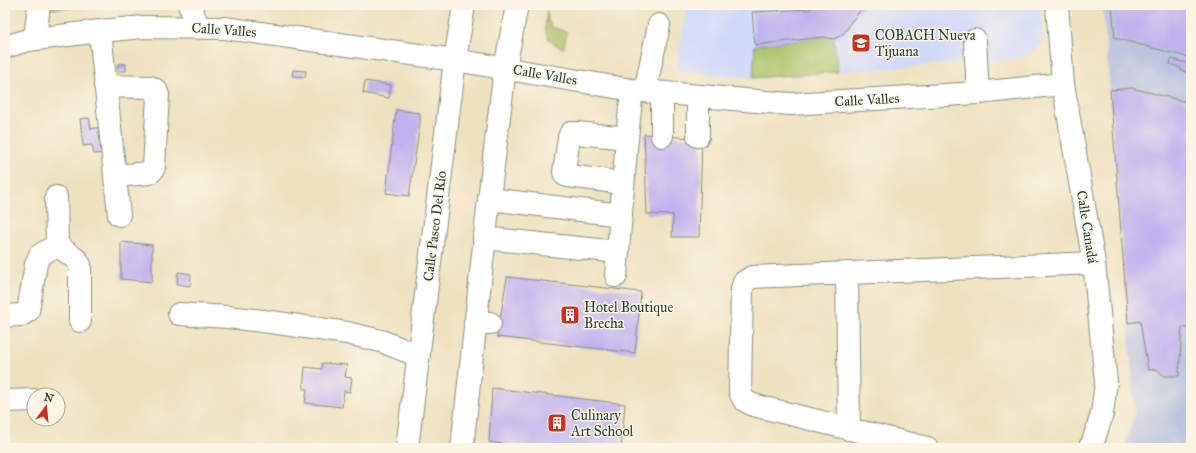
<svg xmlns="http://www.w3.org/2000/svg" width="1196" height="453" viewBox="0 0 1196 453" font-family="'IM FELL Great Primer',serif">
  <rect width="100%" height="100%" fill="#fcf5e5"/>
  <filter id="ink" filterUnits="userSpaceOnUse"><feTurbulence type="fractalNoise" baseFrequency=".025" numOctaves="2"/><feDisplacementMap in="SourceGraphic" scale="8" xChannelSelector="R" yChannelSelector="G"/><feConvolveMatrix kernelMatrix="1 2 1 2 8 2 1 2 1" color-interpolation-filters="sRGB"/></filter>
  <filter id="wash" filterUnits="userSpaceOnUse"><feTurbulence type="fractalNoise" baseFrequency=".012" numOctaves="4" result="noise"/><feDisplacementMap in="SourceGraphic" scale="16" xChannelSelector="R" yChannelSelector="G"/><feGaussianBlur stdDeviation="0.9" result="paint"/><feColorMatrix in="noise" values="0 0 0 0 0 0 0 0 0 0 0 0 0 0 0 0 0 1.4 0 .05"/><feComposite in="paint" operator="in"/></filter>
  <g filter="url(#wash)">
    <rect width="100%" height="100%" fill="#eee1c0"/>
    <!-- built -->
    <path fill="#d1d9f9" d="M687,5H1041L1043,35L1042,40L1036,49L1023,57L1016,59L753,78L676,70Z"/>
    <!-- industrial -->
    <path fill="#bbc3de" d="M1103,5H1191V448H1124L1135,412Z"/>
    <!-- green -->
    <path fill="#a9c167" stroke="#647f4e" d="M45,5H101L42,10Z
      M547,11L548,20L552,27L567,32L564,48C543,42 544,30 547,11Z
      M823,37L834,39L838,72L753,78L755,45Z"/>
    <g id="blocks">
      <!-- building -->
      <path fill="#c0b2ee" d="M811,5H865L850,23L848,28L842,35L834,39L823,37L755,45L752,12L811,9Z
        M1112,5H1191V58L1115,38Z
        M1171,59L1191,64V73L1181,71V68L1170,64Z
        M118,64H126V71H118Z
        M293,70L306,71L305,77L292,76Z
        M365,81L391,85L389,98L363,93Z
        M1132,88L1191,103V329L1182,327L1179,376H1164L1157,369L1148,370L1140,321L1128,323L1110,90Z
        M396,110L420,113V123L409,196L386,193Z
        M89,118L91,129L101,127L104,153L94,154L92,145L83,146L80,119Z
        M644,134L702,139L699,237H672L673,215L647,214Z
        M121,242L152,245V282L121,279Z
        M178,272L191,274L190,286L177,284Z
        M507,277L641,292L635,353L497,337Z
        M322,363L347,365L345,377L352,378L350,392L344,391L342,407L305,403L307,389H303L305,367L322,369Z
        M492,388L625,404L621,448H530L489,442Z"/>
    </g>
  </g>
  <g filter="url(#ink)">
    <use href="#blocks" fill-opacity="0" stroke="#868f7a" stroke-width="1"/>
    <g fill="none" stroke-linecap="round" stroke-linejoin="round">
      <!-- minor casing -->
      <g stroke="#868f7a" stroke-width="24">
        <path id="minor" d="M189,5L199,27
          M1057,5L1063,84L1094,263L1106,382L1102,414L1093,442L1089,448
          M100,31L119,215
          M35,38L39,5
          M975,40L978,93
          M5,47L28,40L100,31L144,27L225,28L455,60L632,90L790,104L978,93L1063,84
          M105,86L150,87L156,90L158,95L154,167L152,171L149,173L115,176
          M645,91L659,25
          M662,93V136
          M698,96V136
          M623,183L568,176L565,175L564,172L569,137L571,133H577L627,138
          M489,199L621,215
          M484,238L618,252
          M57,245L77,260L80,265V321
          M847,273L849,429
          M616,276L627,138L632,90
          M179,314L228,317L271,322L347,333L381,341L419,356
          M5,316L21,315L28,311L36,264L40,255L57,245L56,197
          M475,323H490
          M5,401L34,400
          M927,448L753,405L744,400L740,392L742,289L744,282L752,277L1094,263"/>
      </g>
      <!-- major casing -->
      <g stroke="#868f7a" stroke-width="24">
        <path id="major" d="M407,448L455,60L464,5
          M462,448L489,199L505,68L517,5"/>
      </g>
      <!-- minor -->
      <use href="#minor" stroke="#fff" stroke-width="22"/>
      <!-- major -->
      <use href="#major" stroke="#fff" stroke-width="22"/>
    </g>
  </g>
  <!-- icons -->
  <defs>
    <g id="school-square" transform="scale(1)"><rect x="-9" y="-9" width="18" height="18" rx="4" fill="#c8321e" stroke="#fcf5e5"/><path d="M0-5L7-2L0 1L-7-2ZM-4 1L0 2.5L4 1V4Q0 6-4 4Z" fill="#fff"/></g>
    <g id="building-square" transform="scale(1)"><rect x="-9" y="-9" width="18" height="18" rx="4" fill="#c8321e" stroke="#fcf5e5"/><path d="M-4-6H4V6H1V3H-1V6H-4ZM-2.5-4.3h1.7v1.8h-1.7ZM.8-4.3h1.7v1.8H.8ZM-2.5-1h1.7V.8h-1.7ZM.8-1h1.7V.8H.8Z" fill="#fff"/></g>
  </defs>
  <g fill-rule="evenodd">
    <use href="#school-square" x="861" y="43"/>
    <use href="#building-square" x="570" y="315"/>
    <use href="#building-square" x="557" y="423"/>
  </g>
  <g text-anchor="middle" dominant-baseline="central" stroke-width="3" stroke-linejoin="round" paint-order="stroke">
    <!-- street labels -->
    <g font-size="14" fill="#1f3d34" stroke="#fcf5e5">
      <text transform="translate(224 30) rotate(4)">Calle Valles</text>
      <text transform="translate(545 75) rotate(10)">Calle Valles</text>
      <text transform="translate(867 100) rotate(-3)">Calle Valles</text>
      <text transform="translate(435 226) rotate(-83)">Calle Paseo Del Río</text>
      <text transform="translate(1087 227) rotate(81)">Calle Canadá</text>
    </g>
    <!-- poi labels -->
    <g font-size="14" fill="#1f3d34" stroke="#fcf5e5" text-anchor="start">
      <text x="875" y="35">COBACH Nueva<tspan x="875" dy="16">Tijuana</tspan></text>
      <text x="584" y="307">Hotel Boutique<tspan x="584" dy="16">Brecha</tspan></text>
      <text x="571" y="415">Culinary<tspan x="571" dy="16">Art School</tspan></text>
    </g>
  </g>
  <!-- margin -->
  <rect width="1196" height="453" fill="none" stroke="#fcf5e5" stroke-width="20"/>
  <!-- north arrow -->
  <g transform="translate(46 407) rotate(16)"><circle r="19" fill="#fcf5e5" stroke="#a4ab9e"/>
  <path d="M0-3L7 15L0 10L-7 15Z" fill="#c8321e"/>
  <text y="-6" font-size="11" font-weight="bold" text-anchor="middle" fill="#1f3d34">N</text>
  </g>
</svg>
